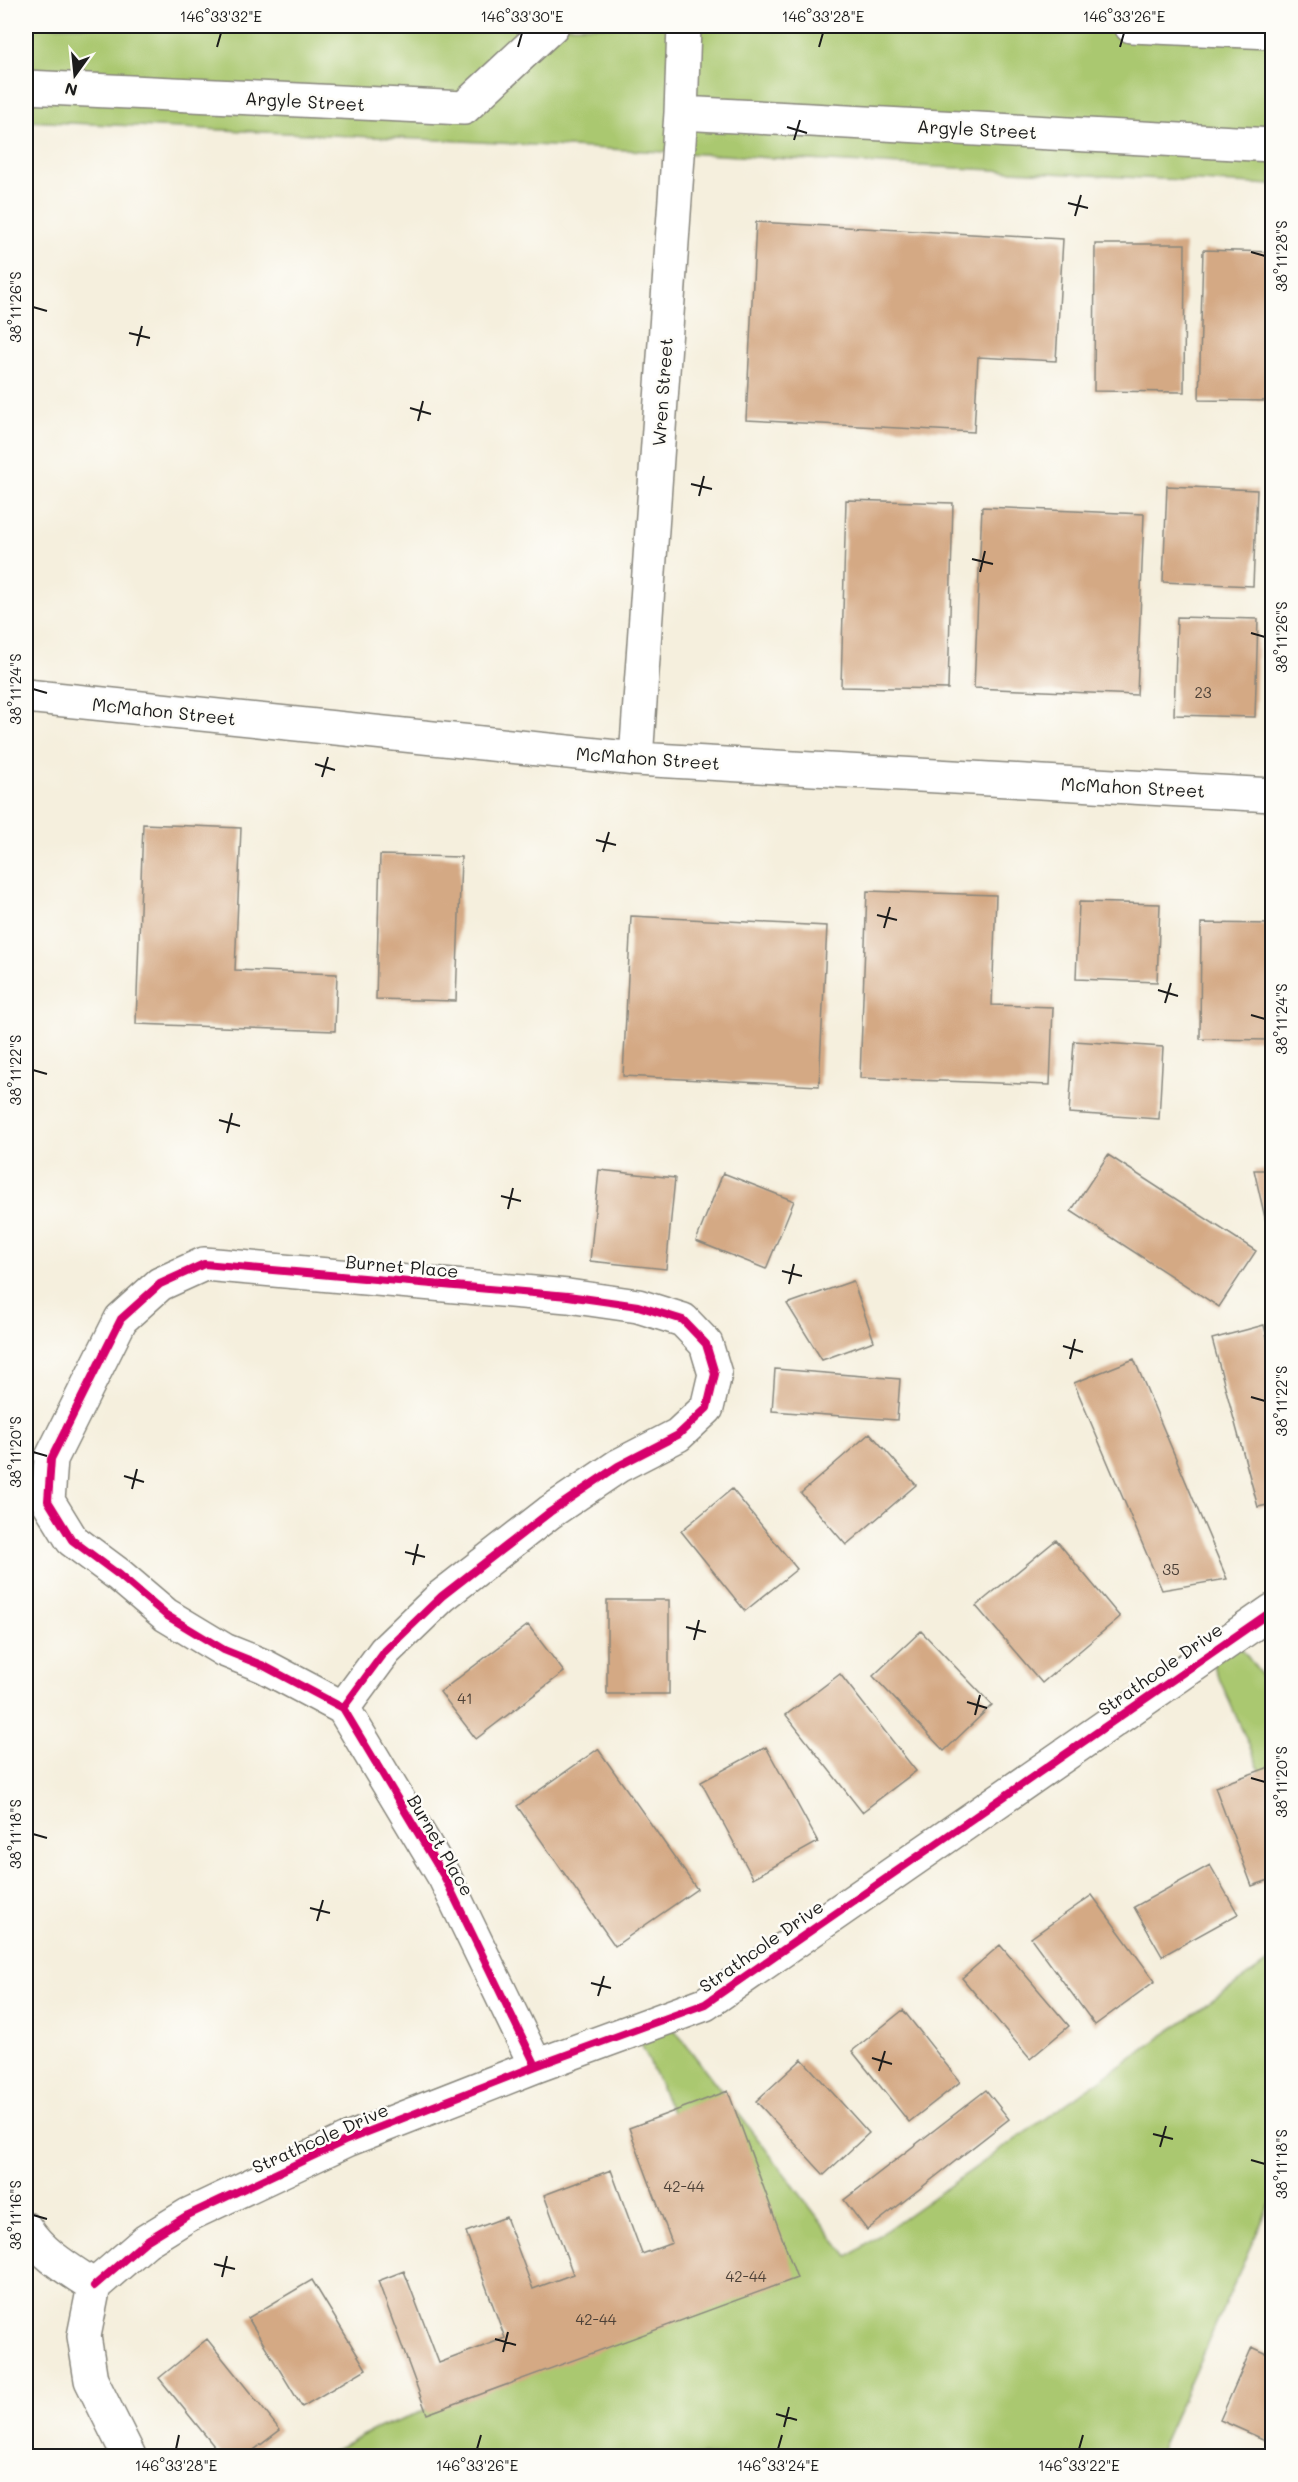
<svg xmlns="http://www.w3.org/2000/svg" width="1298" height="2482" viewBox="0 0 1298 2482" font-family="Mali,sans-serif">
  <rect width="100%" height="100%" fill="#fdfcf7"/>
  <filter id="ink" filterUnits="userSpaceOnUse"><feTurbulence type="fractalNoise" baseFrequency=".0167" numOctaves="2"/><feDisplacementMap in="SourceGraphic" scale="12" xChannelSelector="R" yChannelSelector="G"/><feConvolveMatrix kernelMatrix="1 2 1 2 8 2 1 2 1" color-interpolation-filters="sRGB"/></filter>
  <filter id="wash" filterUnits="userSpaceOnUse"><feTurbulence type="fractalNoise" baseFrequency=".008" numOctaves="4" result="noise"/><feDisplacementMap in="SourceGraphic" scale="24" xChannelSelector="R" yChannelSelector="G"/><feGaussianBlur stdDeviation="1.35" result="paint"/><feColorMatrix in="noise" values="0 0 0 0 0 0 0 0 0 0 0 0 0 0 0 0 0 1.4 0 .05"/><feComposite in="paint" operator="in"/></filter>
  <g filter="url(#wash)">
    <rect width="100%" height="100%" fill="#f5efdd"/>
    <!-- green -->
    <path fill="#aac870" stroke="#637246" stroke-width="1.5" d="M26,26H1272V185L461,141L26,121Z
      M1237,1642L1272,1690V1797L1211,1660Z
      M1272,1959V2199L1157,2456H322L380,2427L753,2292L639,2039L671,2025L848,2257Z"/>
    <g id="blocks">
      <!-- building -->
      <path fill="#d4a984" d="M756,222L1063,239L1056,361L978,357L974,432L746,420Z
        M1095,244H1185L1184,392L1094,391Z
        M1203,250L1272,252V401L1199,400Z
        M1167,486L1257,490L1253,586L1163,582Z
        M846,500L953,503L948,689L841,687Z
        M982,507L1144,514L1137,695L974,688Z
        M1177,617L1258,619L1255,717L1174,715Z
        M143,824L241,828L235,970L337,974L335,1031L136,1024Z
        M380,855L461,857L456,1001L376,999Z
        M867,891L996,895L992,1005L1053,1007L1050,1085L860,1078Z
        M1079,902L1160,904L1157,982L1076,979Z
        M631,916L827,926L819,1086L623,1076Z
        M1201,923L1272,924V1040L1200,1039Z
        M1074,1041L1163,1047L1159,1119L1069,1113Z
        M1108,1155L1256,1251L1219,1307L1071,1211Z
        M599,1170L675,1178L666,1269L590,1261Z
        M1254,1170H1272V1248Z
        M723,1173L794,1201L766,1269L696,1241Z
        M853,1281L874,1341L822,1360L787,1304Z
        M1264,1325L1272,1357V1504L1258,1507L1212,1339Z
        M1134,1359L1227,1579L1162,1590L1074,1383Z
        M775,1369L900,1379L897,1420L772,1411Z
        M870,1433L916,1485L846,1545L801,1493Z
        M732,1489L797,1569L745,1611L681,1531Z
        M1056,1540L1120,1617L1042,1683L976,1606Z
        M607,1600H669V1694H607Z
        M528,1625L564,1672L476,1739L440,1692Z
        M921,1631L992,1705L944,1751L873,1676Z
        M840,1674L916,1771L862,1812L786,1715Z
        M766,1747L818,1842L753,1878L701,1782Z
        M598,1749L697,1889L615,1946L517,1806Z
        M1272,1766V1879L1252,1886L1215,1787Z
        M1210,1865L1238,1914L1162,1956L1134,1907Z
        M1092,1895L1155,1981L1095,2025L1031,1938Z
        M1000,1945L1069,2026L1030,2059L962,1978Z
        M903,2010L960,2082L909,2122L852,2051Z
        M802,2059L869,2133L824,2175L756,2101Z
        M986,2090L1009,2119L867,2230L844,2200Z
        M728,2091L797,2278L427,2414L378,2281L404,2271L439,2363L505,2338L466,2232L506,2217L533,2289L573,2274L544,2195L611,2170L642,2254L672,2243L629,2128Z
        M312,2280L366,2369L302,2407L248,2318Z
        M207,2339L280,2430L246,2456H222L159,2378Z
        M1252,2347L1272,2356V2443L1220,2420Z"/>
    </g>
  </g>
  <g filter="url(#ink)">
    <use href="#blocks" fill-opacity="0" stroke="#88867c" stroke-width="1.5"/>
    <g fill="none" stroke-linecap="round" stroke-linejoin="round">
      <!-- minor casing -->
      <g stroke="#88867c" stroke-width="36">
        <path id="minor" d="M26,87L464,108L552,26
          M681,113L1272,145
          M26,696L636,759L1272,795
          M636,759L681,113L684,26
          M343,1708L385,1651L442,1596L550,1512L618,1466L678,1435L707,1408L715,1374L706,1344L683,1320L638,1306L568,1296L204,1264L160,1284L121,1319L51,1459L48,1501L72,1540L119,1575L166,1615L224,1650L264,1666L343,1708L445,1878L536,2066
          M26,2229C42,2254 70,2270 94,2286
          M94,2286L146,2241L188,2215L347,2140L536,2066L705,2004L1272,1611
          M94,2286L84,2336L91,2380L129,2456"/>
      </g>
      <!-- highway casing -->
      <g stroke="#88867c" stroke-width="36">
        <path id="highway" d="M1131,26L1272,32"/>
      </g>
      <!-- minor -->
      <use href="#minor" stroke="#fff" stroke-width="33"/>
      <!-- highway -->
      <use href="#highway" stroke="#fff" stroke-width="33"/>
      <!-- cycleway casing -->
      <g stroke="#fdfcf7" stroke-width="11">
        <path id="cycleway" d="M343,1708L385,1651L442,1596L550,1512L618,1466L678,1435L707,1408L715,1374L706,1344L683,1320L638,1306L568,1296L204,1264L160,1284L121,1319L51,1459L48,1501L72,1540L119,1575L166,1615L224,1650L264,1666L343,1708L445,1878L536,2066
          M94,2286L146,2241L188,2215L347,2140L536,2066L705,2004L1272,1611"/>
      </g>
      <!-- cycleway -->
      <use href="#cycleway" stroke="#d6006c" stroke-width="8"/>
    </g>
  </g>
  <!-- ticks -->
  <path fill="none" stroke="#1c1c1c" stroke-width="2" d="M217,47L221,33M518,47L522,33M819,47L823,33M1120,47L1124,33M787,127L807,133M794,140L800,120M1068,203L1088,208M1075,216L1081,195M1251,252L1265,256M33,307L47,311M129,333L150,338M137,346L142,326M410,408L431,414M418,421L423,401M691,484L712,489M699,496L704,476M972,559L993,564M980,572L985,551M1251,633L1265,637M33,689L47,693M315,764L335,770M322,777L328,757M596,840L616,845M603,852L609,832M877,915L897,920M884,928L890,907M1158,990L1178,996M1165,1003L1171,983M1251,1015L1265,1019M33,1070L47,1074M219,1120L240,1126M227,1133L232,1113M501,1196L521,1201M508,1209L513,1188M782,1271L802,1276M789,1284L794,1264M1063,1346L1083,1352M1070,1359L1075,1339M1251,1397L1265,1401M33,1452L47,1456M124,1476L144,1482M132,1489L137,1469M405,1552L425,1557M413,1565L418,1544M686,1627L706,1632M694,1640L699,1620M967,1702L987,1708M975,1715L980,1695M1251,1778L1265,1782M33,1834L47,1838M310,1908L330,1913M317,1921L323,1900M591,1983L611,1988M598,1996L604,1976M872,2058L892,2064M879,2071L885,2051M1153,2134L1173,2139M1160,2147L1166,2126M1251,2160L1265,2164M33,2215L47,2219M214,2264L235,2269M222,2277L227,2256M495,2339L516,2345M503,2352L508,2332M776,2414L797,2420M784,2427L789,2407M176,2449L179,2435M477,2449L481,2435M778,2449L782,2435M1079,2449L1083,2435"/>
  <g text-anchor="middle" dominant-baseline="central" stroke-width="5" stroke-linejoin="round" paint-order="stroke">
    <!-- number labels -->
    <g font-size="15" fill="#4a3f36">
      <text x="1203" y="692">23</text>
      <text x="1171" y="1569">35</text>
      <text x="465" y="1698">41</text>
      <text x="684" y="2186">42-44</text>
      <text x="746" y="2276">42-44</text>
      <text x="596" y="2319">42-44</text>
    </g>
    <!-- street labels -->
    <g font-size="18" fill="#1c1c1c" stroke="#fdfcf7">
      <text transform="translate(305 101) rotate(3)">Argyle Street</text>
      <text transform="translate(977 129) rotate(3)">Argyle Street</text>
      <text transform="translate(662 392) rotate(-86)">Wren Street</text>
      <text transform="translate(164 711) rotate(6)">McMahon Street</text>
      <text transform="translate(648 758) rotate(4)">McMahon Street</text>
      <text transform="translate(1133 787) rotate(3)">McMahon Street</text>
      <text transform="translate(402 1266) rotate(5)">Burnet Place</text>
      <text transform="translate(1160 1669) rotate(-35)">Strathcole Drive</text>
      <text transform="translate(441 1845) rotate(60)">Burnet Place</text>
      <text transform="translate(761 1946) rotate(-35)">Strathcole Drive</text>
      <text transform="translate(320 2138) rotate(-24)">Strathcole Drive</text>
    </g>
  </g>
  <!-- margin -->
  <rect width="1298" height="2482" fill="none" stroke="#fdfcf7" stroke-width="66"/>
  <!-- north arrow -->
  <g transform="translate(75 75) rotate(195)" stroke="#fdfcf7" stroke-width="4.5" paint-order="stroke">
  <path d="M0-4.5L10 22L0 15L-10 22Z" fill="#1c1c1c"/>
  <text y="-9" font-size="16" font-weight="bold" text-anchor="middle" fill="#1c1c1c">N</text>
  </g>
  <rect x="33" y="33" width="1232" height="2416" fill="none" stroke="#1c1c1c" stroke-width="2"/>
  <g font-size="15" text-anchor="middle" fill="#1c1c1c">
    <text x="221" y="22">146°33'32"E</text>
    <text x="522" y="22">146°33'30"E</text>
    <text x="823" y="22">146°33'28"E</text>
    <text x="1124" y="22">146°33'26"E</text>
    <text transform="translate(1282 256) rotate(-90)" y="5">38°11'28"S</text>
    <text transform="translate(16 307) rotate(-90)" y="5">38°11'26"S</text>
    <text transform="translate(1282 637) rotate(-90)" y="5">38°11'26"S</text>
    <text transform="translate(16 689) rotate(-90)" y="5">38°11'24"S</text>
    <text transform="translate(1282 1019) rotate(-90)" y="5">38°11'24"S</text>
    <text transform="translate(16 1070) rotate(-90)" y="5">38°11'22"S</text>
    <text transform="translate(1282 1401) rotate(-90)" y="5">38°11'22"S</text>
    <text transform="translate(16 1452) rotate(-90)" y="5">38°11'20"S</text>
    <text transform="translate(1282 1782) rotate(-90)" y="5">38°11'20"S</text>
    <text transform="translate(16 1834) rotate(-90)" y="5">38°11'18"S</text>
    <text transform="translate(1282 2164) rotate(-90)" y="5">38°11'18"S</text>
    <text transform="translate(16 2215) rotate(-90)" y="5">38°11'16"S</text>
    <text x="176" y="2471">146°33'28"E</text>
    <text x="477" y="2471">146°33'26"E</text>
    <text x="778" y="2471">146°33'24"E</text>
    <text x="1079" y="2471">146°33'22"E</text>
  </g>
</svg>
